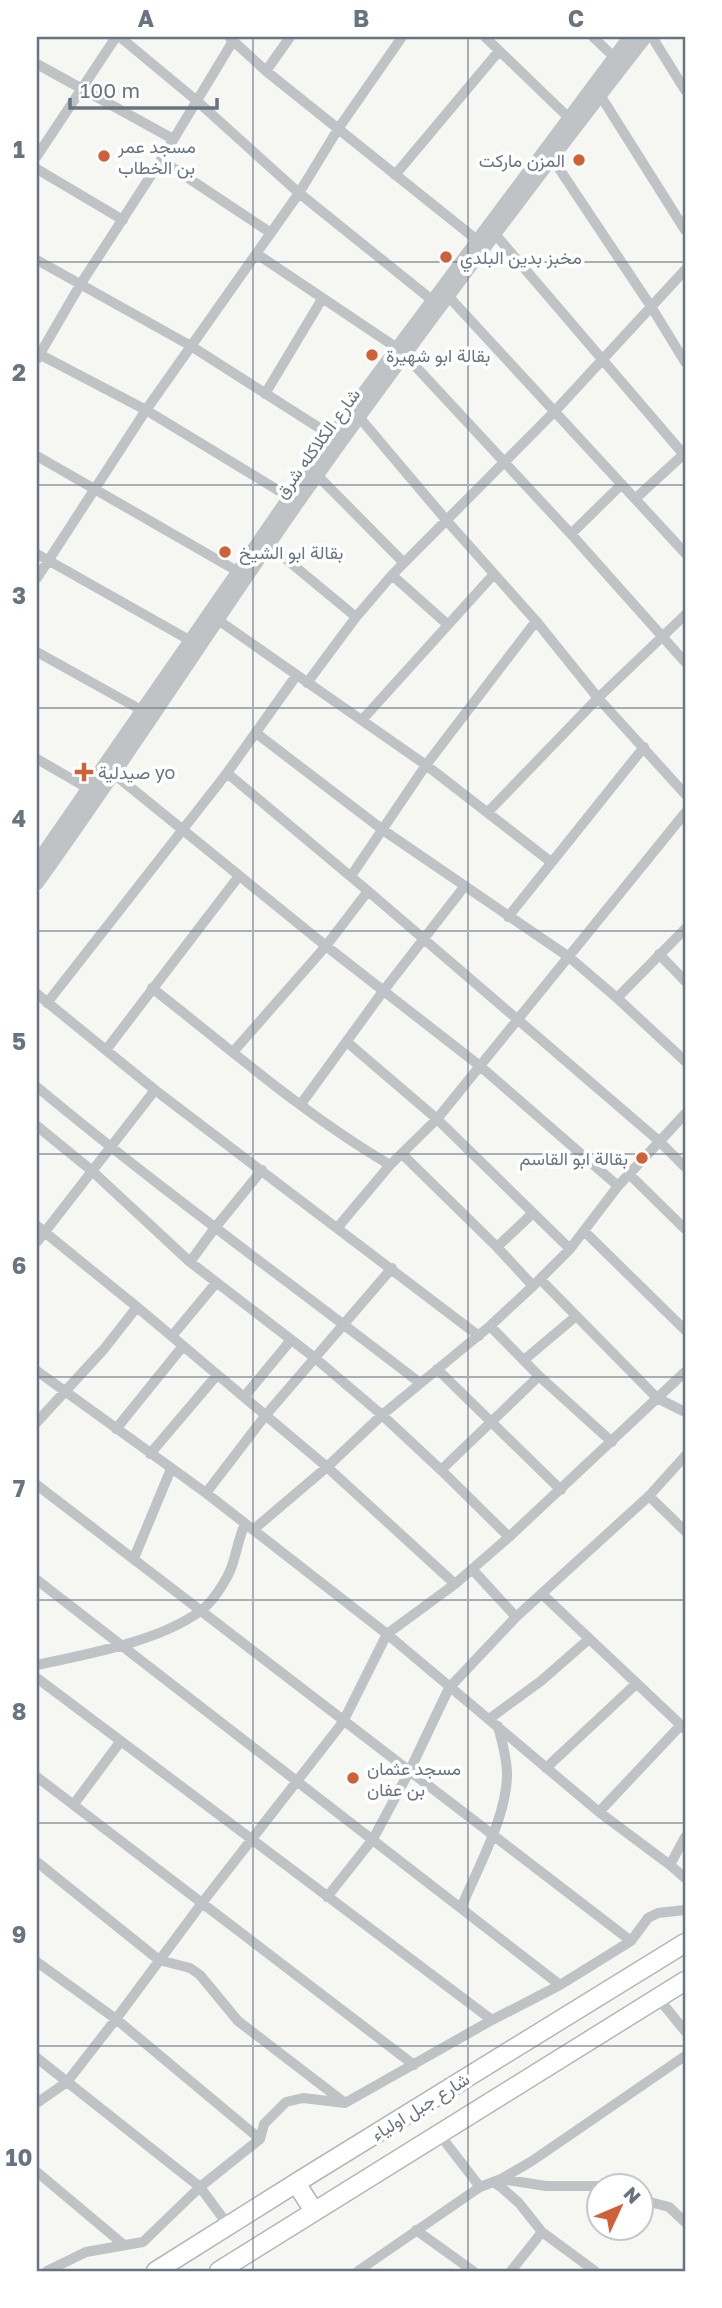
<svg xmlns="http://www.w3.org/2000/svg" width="722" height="2308" viewBox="0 0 722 2308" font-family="'Golos Text',Vazirmatn,sans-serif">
  <rect width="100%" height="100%" fill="#f6f6f3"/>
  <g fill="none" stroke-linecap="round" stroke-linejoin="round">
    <!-- trunk casing -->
    <g stroke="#b4b7ba" stroke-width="21">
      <path id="trunk" d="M296,2183L314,2211
        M156,2271L304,2178L685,1943
        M219,2271L685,1981"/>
    </g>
    <!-- minor -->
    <path stroke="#bfc3c6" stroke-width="10" d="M120,37L197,101L299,193L432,300
      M485,37L569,118
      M593,37L614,57
      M652,37L685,90
      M230,38L266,71L477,240
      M37,64L173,139
      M266,71L290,37
      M600,95L685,230
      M37,156L116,37
      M552,158L652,308L685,362
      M161,160L271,233
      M37,169L123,220
      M395,175L499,51
      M495,234L685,456
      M257,254L397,348
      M37,260L191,346L332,436
      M449,297L685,553
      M37,353L146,410L289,497
      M405,355L571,534L685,662
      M37,359L80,285L161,160L233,41
      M265,394L322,299
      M359,417L447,521L536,621L598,698L685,794
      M37,456L237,571
      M317,475L403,562
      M636,498L685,453
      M571,534L622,484
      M269,545L356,617
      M37,554L191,641
      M392,575L447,624
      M37,578L146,410L299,193L338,129L402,37
      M218,620L426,765L551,862
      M37,652L143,711
      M307,683L356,617L392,575L556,410L685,270
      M362,720L494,574
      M256,733L383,830L569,957L617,998L685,1061
      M37,759L89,789
      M227,773L368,891L659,1141L685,1167
      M114,774L326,946L480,1066L618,1186
      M488,812L598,698L685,615
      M351,876L426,765L536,621
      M508,917L644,747
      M659,954L685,981
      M152,988C229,1048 306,1116 390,1165
      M37,994L155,1090L479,1336
      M617,998L685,929
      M47,1003L227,773L296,676
      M347,1042L437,1119L570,1249
      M106,1050L239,876
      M233,1052L326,946L368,891
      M37,1087C161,1190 292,1284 420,1383
      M301,1104L384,990L464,887
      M37,1126L91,1170L190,1262L315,1358L382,1415L441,1470L509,1537
      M402,1154L497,1247L533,1286
      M629,1174L685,1229
      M37,1226L137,1307L327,1467L455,1584
      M338,1227L390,1165L437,1119L685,813
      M584,1231L685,1330
      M37,1242L155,1090
      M497,1247L533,1213
      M190,1262L214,1229L262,1170
      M540,1279L657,1398L685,1412
      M490,1326L539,1376L612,1442
      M172,1336L216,1283
      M524,1360L575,1317
      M437,1369L561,1490
      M37,1371L206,1493L387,1634L599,1812L670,1865L685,1878
      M244,1397L291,1340
      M37,1422L104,1349L137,1307
      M116,1429L183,1346
      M150,1454L217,1375
      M441,1470L539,1376
      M37,1485L631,1941
      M206,1493L265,1416L392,1268
      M649,1496L685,1531
      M253,1530L327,1467L382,1415L490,1326L533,1286L570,1249L618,1186L685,1114
      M134,1558L171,1469
      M472,1569L516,1617
      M37,1580L560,1985
      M542,1594L685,1729
      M37,1665C87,1654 157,1642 199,1612C208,1606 218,1593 223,1584C236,1565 236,1543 245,1524
      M37,1678L492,2020
      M489,1719L541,1681L589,1639
      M546,1768L636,1684
      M37,1777L414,2065
      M74,1804L120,1742
      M599,1812L681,1725
      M37,1862L159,1960L190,1968L200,1975L238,2021L345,2103
      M670,1865L685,1837
      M327,1897L373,1839L409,1772L449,1688L516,1617L649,1496L685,1456
      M461,1908C477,1869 507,1817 507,1774C507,1758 502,1742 498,1726
      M37,1962L116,2019L260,2139
      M658,1998L685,2031
      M37,2058L200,2187L228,2225
      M37,2103L67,2082L116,2019L202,1903L343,1722L387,1634L455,1584L509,1537L685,1372
      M440,2135L480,2187
      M37,2172L124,2245
      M501,2179L546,2186H600
      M493,2182L501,2187L519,2203L542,2232L595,2271
      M642,2200L669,2207L685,2222
      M416,2230L473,2271
      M47,2271L86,2252L143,2242L200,2187L260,2139L264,2124L286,2102L303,2098L345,2103L492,2020L560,1985L631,1941L648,1918L658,1913L685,1910
      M358,2271L480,2187L501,2179L532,2161L685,2056
      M511,2271L542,2232"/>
    <!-- tertiary -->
    <path stroke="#bfc3c6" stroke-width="14" d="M37,863L332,436L630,37
      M37,883C127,758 209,629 297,503C409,345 526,190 645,37"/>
    <!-- trunk -->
    <use href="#trunk" stroke="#fff" stroke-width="18"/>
  </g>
  <!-- grid -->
  <path fill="none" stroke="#687580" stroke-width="2" stroke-opacity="0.55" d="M253,37V2271M468,37V2271M37,262H685M37,485H685M37,708H685M37,931H685M37,1154H685M37,1377H685M37,1600H685M37,1823H685M37,2046H685"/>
  <!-- markers -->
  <g fill="#cf6139" stroke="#fff" stroke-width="2.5">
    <circle cx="104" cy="156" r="7"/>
    <circle cx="579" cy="160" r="7"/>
    <circle cx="446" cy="257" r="7"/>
    <circle cx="372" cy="355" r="7"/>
    <circle cx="225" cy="552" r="7"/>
    <path d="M80.5 761.5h7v7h7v7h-7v7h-7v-7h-7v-7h7z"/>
    <circle cx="642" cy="1158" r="7"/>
    <circle cx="353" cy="1778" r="7"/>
  </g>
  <g text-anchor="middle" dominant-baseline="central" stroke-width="7" stroke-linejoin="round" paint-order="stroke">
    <!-- poi labels -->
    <g font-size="18" fill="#687580" stroke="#fff" text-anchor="start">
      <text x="118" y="146">مسجد عمر<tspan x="118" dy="21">بن الخطاب</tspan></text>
      <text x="565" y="160" text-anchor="end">المزن ماركت</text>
      <text x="460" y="257">مخبز بدين البلدي</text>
      <text x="386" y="355">بقالة ابو شهيرة</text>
      <text x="239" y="552">بقالة ابو الشيخ</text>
      <text x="98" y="772">صيدلية yo</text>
      <text x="628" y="1158" text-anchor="end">بقالة ابو القاسم</text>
      <text x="367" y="1768">مسجد عثمان<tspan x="367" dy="21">بن عفان</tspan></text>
    </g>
    <!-- street labels -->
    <g font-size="18" fill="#687580" stroke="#fff">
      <text transform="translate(317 443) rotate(-54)">شارع الكلاكله شرق</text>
      <text transform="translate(420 2106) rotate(-32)">شارع جبل اولياء</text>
    </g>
  </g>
  <!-- border -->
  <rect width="722" height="2308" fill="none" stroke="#ffffff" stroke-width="77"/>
  <!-- north arrow -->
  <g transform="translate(620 2207) rotate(46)"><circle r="33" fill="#ffffff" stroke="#c3c8cc" stroke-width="2"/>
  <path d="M0-5L12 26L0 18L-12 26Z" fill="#cf6139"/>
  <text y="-10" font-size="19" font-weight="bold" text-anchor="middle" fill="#687580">N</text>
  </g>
  <!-- scale -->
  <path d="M70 98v10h147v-10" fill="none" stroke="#687580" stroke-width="3.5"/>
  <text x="80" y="98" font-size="21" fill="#687580" stroke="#ffffff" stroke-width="5" paint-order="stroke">100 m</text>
  <rect x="38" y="38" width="646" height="2232" fill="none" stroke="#687580" stroke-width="2.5"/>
  <g font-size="23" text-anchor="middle" font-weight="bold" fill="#687580">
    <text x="146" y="27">A</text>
    <text x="361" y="27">B</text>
    <text x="576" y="27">C</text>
    <text x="19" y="158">1</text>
    <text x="19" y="381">2</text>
    <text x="19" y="604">3</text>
    <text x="19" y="827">4</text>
    <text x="19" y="1050">5</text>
    <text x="19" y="1274">6</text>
    <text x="19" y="1497">7</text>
    <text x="19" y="1720">8</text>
    <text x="19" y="1943">9</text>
    <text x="19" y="2166">10</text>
  </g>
</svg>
